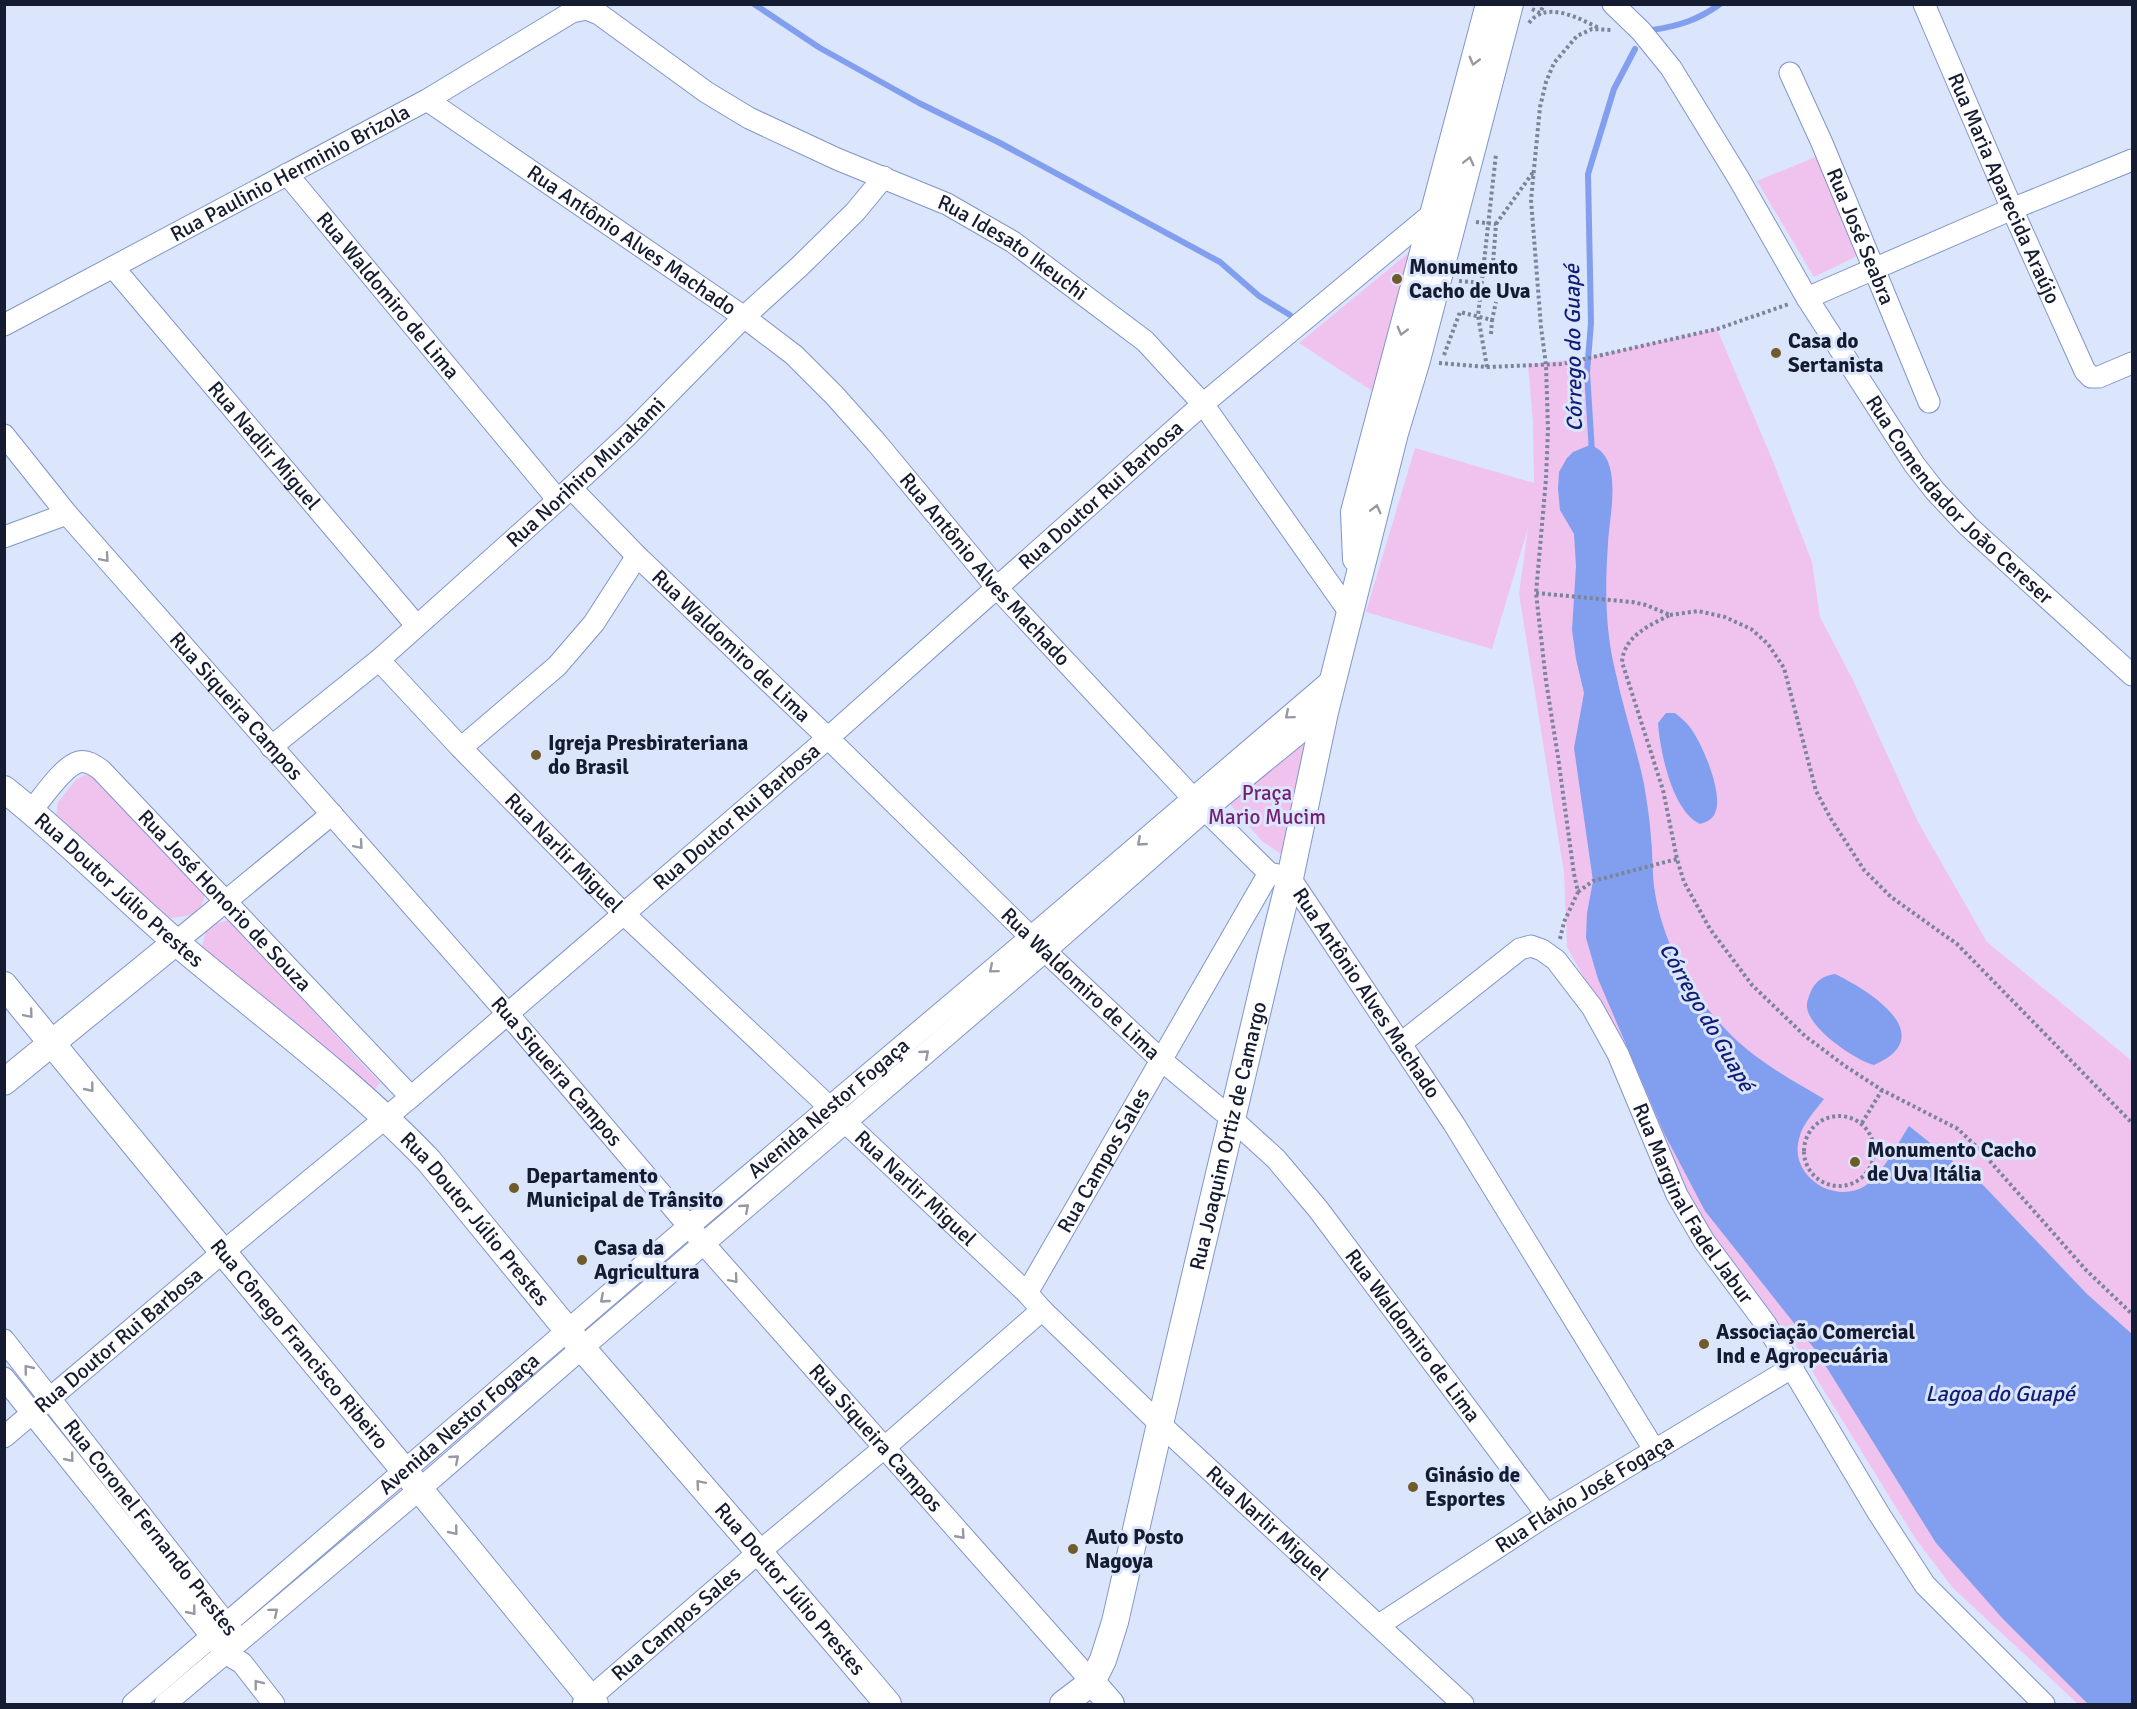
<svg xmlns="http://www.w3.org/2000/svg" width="2137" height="1709" viewBox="0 0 2137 1709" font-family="Signika,sans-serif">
  <rect width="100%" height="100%" fill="#dbe5fc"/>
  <!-- green -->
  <path fill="#f0c3ee" d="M1818,156L1857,256L1814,277L1757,181Z
    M1418,245L1380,396L1299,343Z
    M1717,329L1772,459L1812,562L1820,617L1854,682L1918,822L1987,942L2132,1061V1704H2078L1953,1588L1915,1538L1799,1350L1720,1251L1693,1209L1621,1045L1567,947L1564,873L1519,594L1528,528L1492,649L1366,612L1415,448L1534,483L1533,423L1528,365L1588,357Z
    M1307,742L1283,855L1263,842L1229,803L1293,749Z
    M84,775H92L205,894C201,917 190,915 170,918L56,818L58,802L75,781Z
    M229,920L380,1083L373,1092L353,1077L202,946L206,931L218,923Z"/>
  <!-- water -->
  <path fill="#819fee" d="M1590,445C1625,456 1609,516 1608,544C1605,586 1605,629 1615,670C1623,708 1636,746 1644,784C1647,802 1650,821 1651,838C1653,856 1652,875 1655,893C1664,946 1693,997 1731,1035C1757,1061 1792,1080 1824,1099C1815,1111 1802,1124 1799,1139C1789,1175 1833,1205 1865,1186C1881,1176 1898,1143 1909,1126L1984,1186L2087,1294L2132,1334V1704H2088L2002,1618L1936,1543L1817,1352L1705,1211L1664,1133L1598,979L1586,938L1587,913L1593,881L1574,748L1584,693L1576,659L1572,630L1576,566L1574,534L1560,510L1558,489L1559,472L1567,458L1573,452Z
    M1666,713H1675C1680,717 1685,721 1689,726C1702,742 1724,794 1715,813C1712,820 1706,822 1700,824C1672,811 1660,751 1658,723Z
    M1835,974C1856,984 1919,1019 1897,1049C1891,1057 1882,1061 1874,1065C1855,1060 1809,1029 1807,1007C1806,1002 1810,994 1812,989C1818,979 1824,976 1835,974Z"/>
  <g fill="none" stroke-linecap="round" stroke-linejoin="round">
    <!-- stream -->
    <path stroke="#819fee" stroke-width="6" d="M754,4L820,48L919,103L1000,143L1220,262L1259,296L1290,315
      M1652,30C1679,26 1698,20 1720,4
      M1592,453L1587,372L1591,323L1588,174L1614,89L1635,49"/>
    <!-- minor casing -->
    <g stroke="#8095cb" stroke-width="23">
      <g id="minor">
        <path id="s1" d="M1613,4L1641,31L1671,68L1739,179L1807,298L1914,464L1935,491L1968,526L2132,675"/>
        <path id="s2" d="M1924,4L2012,209L2085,371L2091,377H2099L2132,363"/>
        <path id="s3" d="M1790,73L1822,143L1929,402"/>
        <path id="s4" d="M427,100L744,317L794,355L835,396L876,442L997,588L1192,797L1269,873L1290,878L1454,1124L1655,1451"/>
        <path id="s5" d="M287,174L558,500"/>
        <path id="s6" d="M113,267L416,625"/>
        <path d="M1807,298L2012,209L2132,160"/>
        <path id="s7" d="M4,325L427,100L572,12L586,9L599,14L706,92L749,118L837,159L947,204L1013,242L1145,341L1203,404L1350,613"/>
        <path id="s8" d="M4,435L67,514L507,1013L704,1244L1092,1682"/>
        <path id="s9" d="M571,488L637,556L828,738L1045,951L1160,1059L1232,1119L1276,1159L1318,1209L1547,1515"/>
        <path d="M4,537L67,514"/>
        <path id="s10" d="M379,660L461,748L624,914L1027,1293L1042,1310L1160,1424L1463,1704"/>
        <path id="s11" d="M271,747L379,660L558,500L628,435L744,317L800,266L855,212L884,177"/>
        <path d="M461,748L557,666L594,623L637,556"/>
        <path id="s12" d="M32,810C43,797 63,766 79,762C87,760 94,765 101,770L411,1097"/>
        <path d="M176,942L332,814"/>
        <path id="s13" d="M1400,1044L1520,949L1531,946L1542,950L1556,960L1592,1007L1618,1054L1677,1195L1704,1241L1765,1323L1879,1514L1925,1585L2044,1704"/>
        <path id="s14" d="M1027,1293L1269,873"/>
        <path id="s15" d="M4,1340L235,1635"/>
        <path d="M4,1378L225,1653L242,1663L274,1704"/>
        <path id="s16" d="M4,1437L223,1252L411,1097L828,738L1203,404L1439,208"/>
        <path id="s17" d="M1379,1625L1547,1515L1793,1367"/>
        <path id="s18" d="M133,1704L689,1226L1031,937L1334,678"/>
        <path d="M165,1704L420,1489L582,1348L1045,951L1205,810L1325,712"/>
        <path id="s19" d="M583,1704L759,1552L884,1448L1042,1310"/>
      </g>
    </g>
    <!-- major casing -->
    <g stroke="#8095cb" stroke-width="28">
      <g id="major">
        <path d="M1356,559L1354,512L1489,4"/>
        <path id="s20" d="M4,789C65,837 119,893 178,944C262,1015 353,1081 429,1161L582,1348L759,1552L888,1704"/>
        <path id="s21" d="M4,985L223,1252L404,1470L595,1704"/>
        <path d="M4,1082L176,942"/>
        <path d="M1092,1682L1111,1704"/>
        <path id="s22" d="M1063,1704L1092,1682L1103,1660L1115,1622L1160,1424L1270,958L1290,878L1325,712L1395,433L1417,360L1510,4"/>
      </g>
    </g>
    <!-- path -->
    <path stroke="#7c849a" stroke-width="4" stroke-dasharray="3 3" stroke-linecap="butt" d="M1532,9L1540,13L1544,4
      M1529,23C1546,0 1578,18 1599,28
      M1476,222L1496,224L1493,263
      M1496,224L1534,171
      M1459,281L1481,283
      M1491,334L1492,320
      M1444,355L1460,312L1492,320L1496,302
      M1439,363L1487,367L1562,364L1717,329L1789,304
      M1487,367L1478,316L1496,154
      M1536,593L1632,602L1646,605L1670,615C1650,625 1624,636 1622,662L1663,790L1677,859L1684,882L1710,929L1752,985L1805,1036L1845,1066L1882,1090L1958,1129L1980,1150L2086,1270L2132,1314
      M1670,615L1698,611L1725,617L1751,629L1768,644L1784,668L1816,791L1831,819L1864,870L1891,897L1957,944L2132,1123
      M1578,892L1593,881L1677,859
      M1560,939L1564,922L1578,892L1574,874L1558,757L1546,681L1536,593L1546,479L1548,429L1546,365L1541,327L1531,200L1540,107L1546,82L1554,63L1577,36L1592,29L1612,30
      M1804 1151a35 35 0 1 1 70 0a35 35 0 1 1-70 0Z
      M1862,1123L1882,1090"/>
    <!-- minor -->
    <use href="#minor" stroke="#fff" stroke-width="21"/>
    <!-- major -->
    <use href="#major" stroke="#fff" stroke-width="26"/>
  </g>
  <!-- one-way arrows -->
  <defs><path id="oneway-chevron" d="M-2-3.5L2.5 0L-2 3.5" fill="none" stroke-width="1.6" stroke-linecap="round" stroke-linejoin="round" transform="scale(1.5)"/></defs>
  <g stroke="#9699a2">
    <use href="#oneway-chevron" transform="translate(1474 61) rotate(105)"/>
    <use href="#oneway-chevron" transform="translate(1469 161) rotate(-76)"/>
    <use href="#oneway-chevron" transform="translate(1402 331) rotate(105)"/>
    <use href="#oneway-chevron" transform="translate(1376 509) rotate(-76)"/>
    <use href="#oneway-chevron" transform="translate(105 558) rotate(49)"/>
    <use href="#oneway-chevron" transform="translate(1289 715) rotate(140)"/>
    <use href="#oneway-chevron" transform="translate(1141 842) rotate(139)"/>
    <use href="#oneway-chevron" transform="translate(359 845) rotate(49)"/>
    <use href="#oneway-chevron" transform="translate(993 969) rotate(140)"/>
    <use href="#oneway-chevron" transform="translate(29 1014) rotate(50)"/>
    <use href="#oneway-chevron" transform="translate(925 1054) rotate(-41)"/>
    <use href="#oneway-chevron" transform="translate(90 1088) rotate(51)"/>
    <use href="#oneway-chevron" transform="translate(745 1208) rotate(-41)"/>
    <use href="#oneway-chevron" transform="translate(734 1279) rotate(49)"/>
    <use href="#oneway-chevron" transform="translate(604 1299) rotate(139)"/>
    <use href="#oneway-chevron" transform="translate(28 1369) rotate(-129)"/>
    <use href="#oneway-chevron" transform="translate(70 1458) rotate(51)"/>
    <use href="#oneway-chevron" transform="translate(455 1459) rotate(-41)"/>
    <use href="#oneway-chevron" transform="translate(700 1484) rotate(-131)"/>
    <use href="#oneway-chevron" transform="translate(454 1531) rotate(51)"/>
    <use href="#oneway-chevron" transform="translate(961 1535) rotate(48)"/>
    <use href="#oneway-chevron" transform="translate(192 1611) rotate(51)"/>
    <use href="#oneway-chevron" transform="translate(274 1612) rotate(-40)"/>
    <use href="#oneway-chevron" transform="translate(258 1684) rotate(-128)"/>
  </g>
  <!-- markers -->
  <g fill="#705c2b" stroke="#dbe5fc" stroke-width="2">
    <circle cx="1397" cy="279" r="6"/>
    <circle cx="1776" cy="353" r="6"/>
    <circle cx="536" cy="755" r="6"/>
    <circle cx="1855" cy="1162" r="6"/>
    <circle cx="514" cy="1188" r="6"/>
    <circle cx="582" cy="1260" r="6"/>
    <circle cx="1704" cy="1344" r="6"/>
    <circle cx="1413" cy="1487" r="6"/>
    <circle cx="1073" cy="1549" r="6"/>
  </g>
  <g text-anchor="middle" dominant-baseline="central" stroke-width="6" stroke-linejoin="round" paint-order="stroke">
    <!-- street labels -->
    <g font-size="21" fill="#151c31" stroke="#dbe5fc">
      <text stroke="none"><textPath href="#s7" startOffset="324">Rua Paulinio Herminio Brizola</textPath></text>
      <text stroke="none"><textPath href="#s2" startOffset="201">Rua Maria Aparecida Araújo</textPath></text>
      <text stroke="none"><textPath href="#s3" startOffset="178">Rua José Seabra</textPath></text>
      <text stroke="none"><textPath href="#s4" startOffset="248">Rua Antônio Alves Machado</textPath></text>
      <text stroke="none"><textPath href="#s7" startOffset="1154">Rua Idesato Ikeuchi</textPath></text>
      <text stroke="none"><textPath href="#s5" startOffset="158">Rua Waldomiro de Lima</textPath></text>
      <text stroke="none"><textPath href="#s6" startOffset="234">Rua Nadlir Miguel</textPath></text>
      <text stroke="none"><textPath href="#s11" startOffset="418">Rua Norihiro Murakami</textPath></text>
      <text stroke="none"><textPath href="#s16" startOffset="1446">Rua Doutor Rui Barbosa</textPath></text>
      <text stroke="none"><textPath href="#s1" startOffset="608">Rua Comendador João Cereser</textPath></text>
      <text stroke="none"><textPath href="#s4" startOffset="734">Rua Antônio Alves Machado</textPath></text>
      <text stroke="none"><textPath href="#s9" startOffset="225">Rua Waldomiro de Lima</textPath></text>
      <text stroke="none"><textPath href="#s8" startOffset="357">Rua Siqueira Campos</textPath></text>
      <text stroke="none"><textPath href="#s16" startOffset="960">Rua Doutor Rui Barbosa</textPath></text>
      <text stroke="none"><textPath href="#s10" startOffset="267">Rua Narlir Miguel</textPath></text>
      <text stroke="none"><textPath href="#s20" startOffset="153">Rua Doutor Júlio Prestes</textPath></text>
      <text stroke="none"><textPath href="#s12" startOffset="272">Rua José Honorio de Souza</textPath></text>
      <text stroke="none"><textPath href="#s9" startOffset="711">Rua Waldomiro de Lima</textPath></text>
      <text stroke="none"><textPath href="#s4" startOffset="1310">Rua Antônio Alves Machado</textPath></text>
      <text stroke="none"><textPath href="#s8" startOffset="843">Rua Siqueira Campos</textPath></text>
      <text stroke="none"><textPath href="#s18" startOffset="916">Avenida Nestor Fogaça</textPath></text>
      <text stroke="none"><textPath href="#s22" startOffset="600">Rua Joaquim Ortiz de Camargo</textPath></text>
      <text stroke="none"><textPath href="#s14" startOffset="153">Rua Campos Sales</textPath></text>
      <text stroke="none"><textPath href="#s10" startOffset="753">Rua Narlir Miguel</textPath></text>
      <text stroke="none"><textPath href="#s13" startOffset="474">Rua Marginal Fadel Jabur</textPath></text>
      <text stroke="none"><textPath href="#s20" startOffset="639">Rua Doutor Júlio Prestes</textPath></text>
      <text stroke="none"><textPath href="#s9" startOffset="1197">Rua Waldomiro de Lima</textPath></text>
      <text stroke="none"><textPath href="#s16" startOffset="150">Rua Doutor Rui Barbosa</textPath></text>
      <text stroke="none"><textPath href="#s21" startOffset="465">Rua Cônego Francisco Ribeiro</textPath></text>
      <text stroke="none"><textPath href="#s18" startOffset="430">Avenida Nestor Fogaça</textPath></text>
      <text stroke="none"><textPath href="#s8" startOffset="1329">Rua Siqueira Campos</textPath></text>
      <text stroke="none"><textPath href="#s17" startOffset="244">Rua Flávio José Fogaça</textPath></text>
      <text stroke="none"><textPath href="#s10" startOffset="1239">Rua Narlir Miguel</textPath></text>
      <text stroke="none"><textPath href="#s15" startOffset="238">Rua Coronel Fernando Prestes</textPath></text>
      <text stroke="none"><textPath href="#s20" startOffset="1125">Rua Doutor Júlio Prestes</textPath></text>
      <text stroke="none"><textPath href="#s19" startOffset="123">Rua Campos Sales</textPath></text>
    </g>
    <!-- poi labels -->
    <g font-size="21" font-weight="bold" fill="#151c31" stroke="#dbe5fc" text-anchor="start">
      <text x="1409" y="267">Monumento<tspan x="1409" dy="24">Cacho de Uva</tspan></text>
      <text x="1788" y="341">Casa do<tspan x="1788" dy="24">Sertanista</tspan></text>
      <text x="548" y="743">Igreja Presbirateriana<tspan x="548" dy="24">do Brasil</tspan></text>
      <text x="1867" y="1150">Monumento Cacho<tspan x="1867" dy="24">de Uva Itália</tspan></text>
      <text x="526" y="1176">Departamento<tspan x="526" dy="24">Municipal de Trânsito</tspan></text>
      <text x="594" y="1248">Casa da<tspan x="594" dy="24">Agricultura</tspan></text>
      <text x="1716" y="1332">Associação Comercial<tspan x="1716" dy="24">Ind e Agropecuária</tspan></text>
      <text x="1425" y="1475">Ginásio de<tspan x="1425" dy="24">Esportes</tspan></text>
      <text x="1085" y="1537">Auto Posto<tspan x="1085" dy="24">Nagoya</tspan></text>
    </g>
    <!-- park labels -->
    <g font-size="21" fill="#711f71" stroke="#dbe5fc">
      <text x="1267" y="793">Praça<tspan x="1267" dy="24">Mario Mucim</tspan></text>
    </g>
    <!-- water labels -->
    <g font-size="22" font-style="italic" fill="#101d77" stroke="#dbe5fc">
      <text transform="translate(1573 348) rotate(-91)">Córrego do Guapé</text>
      <text transform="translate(1707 1017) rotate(60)">Córrego do Guapé</text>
      <text x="2000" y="1393">Lagoa do Guapé</text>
    </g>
  </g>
  <!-- border -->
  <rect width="2137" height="1709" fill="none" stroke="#151c31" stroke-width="12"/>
</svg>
